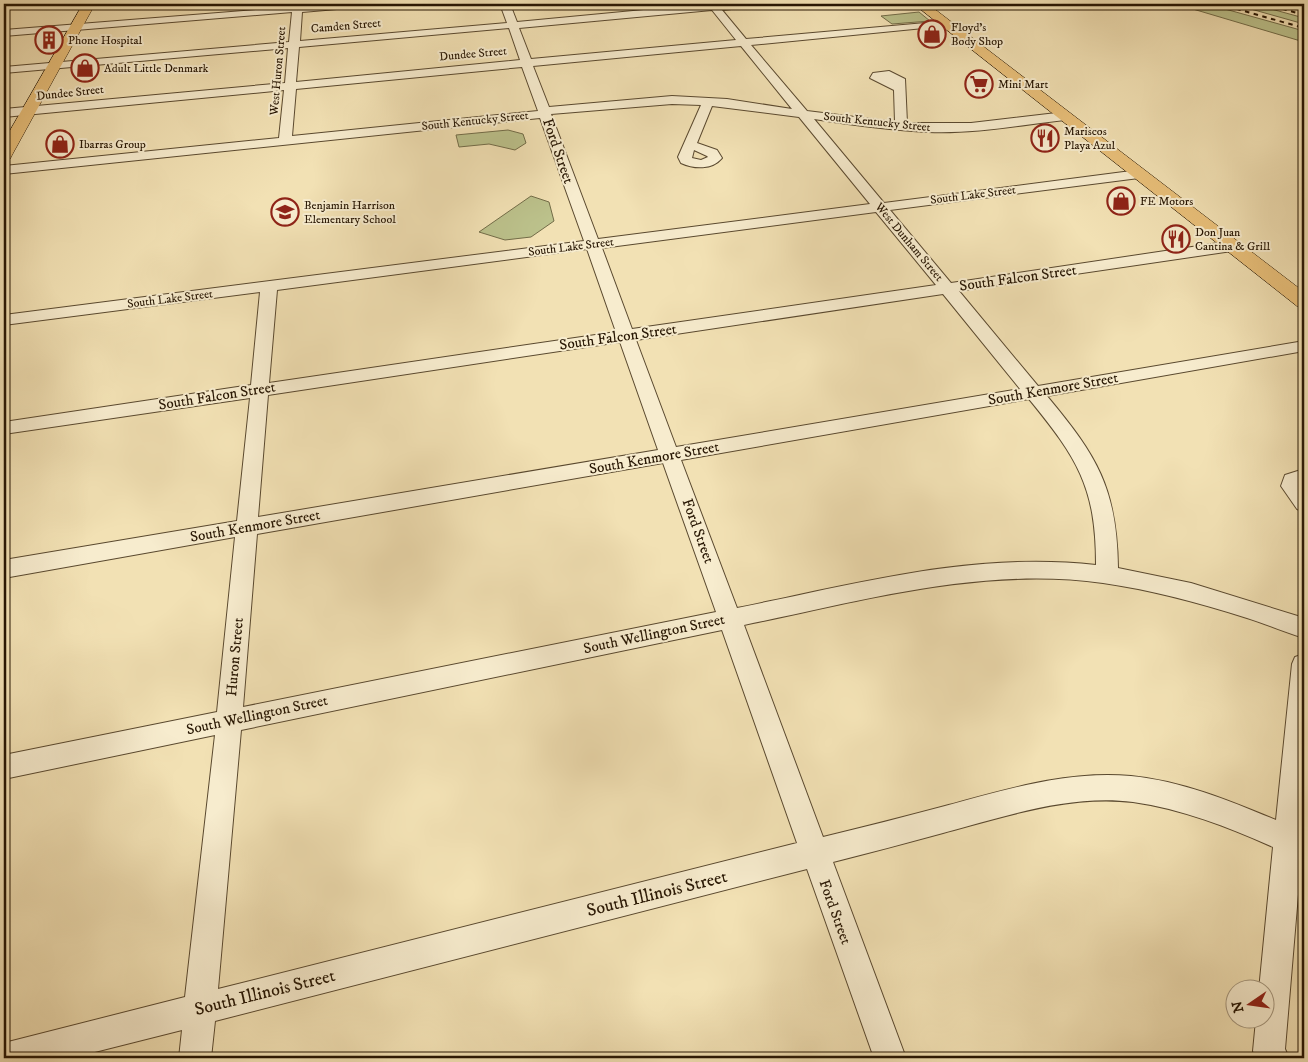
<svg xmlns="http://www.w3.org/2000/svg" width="1308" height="1062" viewBox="0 0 1308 1062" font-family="'IM FELL DW Pica',serif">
  <rect width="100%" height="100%" fill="#f2e1b4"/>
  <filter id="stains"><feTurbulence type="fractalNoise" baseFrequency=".004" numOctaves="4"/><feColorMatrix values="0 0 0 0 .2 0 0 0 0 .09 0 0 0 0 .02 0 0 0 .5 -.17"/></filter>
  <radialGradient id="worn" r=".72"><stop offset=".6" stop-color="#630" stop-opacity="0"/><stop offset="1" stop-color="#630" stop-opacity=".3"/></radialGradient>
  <!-- green -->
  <path fill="#bcc28c" stroke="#726c48" d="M1176,4H1207L1304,31V42Z
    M1233,4H1253L1304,18V24Z
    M919,12L930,21L892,24L881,16Z
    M508,130L523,134L526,143L515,150L489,144L459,147L456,135Z
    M531,196L549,202L554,221L531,237L505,240L479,232Z"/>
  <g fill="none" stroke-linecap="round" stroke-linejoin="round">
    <!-- minor casing -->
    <g stroke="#5a492f" stroke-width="2">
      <path id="minor" d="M293,4H303V6L365,4L360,7L302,12L300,41L507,23L500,4H510L517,22L707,4H756L751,7L722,10L746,39L948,21L949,23L944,26L751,45L807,111L895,122L894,90L870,78L873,73L889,71L905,79L907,123H971L1065,112L1071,116L1065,120C1020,125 974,134 928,132C890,130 852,125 814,119L884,203L1139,170L1146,174L1139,178L890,210L951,283L1232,241L1237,243L1240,246L1237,249L1232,251L959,291L1038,386L1304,341V351L1047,396C1097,456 1117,488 1118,568L1191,583L1304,618V638C1285,632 1266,624 1247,618C1200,603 1152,590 1103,583C982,566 862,601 744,625L823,837C864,827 904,817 945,806C1005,790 1068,770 1131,776C1182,781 1230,801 1276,820L1292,664L1295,657L1304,654V860L1301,859L1285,1049L1289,1058H1256L1253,1051L1256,1020H1266V990H1259L1273,847C1228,827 1182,809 1133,802C1069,794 1003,817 943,833C906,843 869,853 833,862L906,1058H874L807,869L215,1021L211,1058H179L182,1030L71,1058H4V1043L8,1042L185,997L215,735L4,779V755L217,712L235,537L4,578V560L237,521L250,398L4,434V422L251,385L260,292L4,325V315L584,241L540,118L4,174V166L279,138L284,90L4,117V109L285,83L288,48L4,73V67L289,42L292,12L4,36V30L293,7ZM712,10L736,40L531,59L519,28ZM509,28L520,60L296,82L299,47ZM741,46L792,109L727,99L672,96L549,107L533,66ZM522,67L538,111L292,136L296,89ZM672,104L701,105L678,157L681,163C694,169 712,170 722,158L717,150L697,143L712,106L799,117L870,204L598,239L551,114ZM694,150L707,156L708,157L701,160L692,158ZM876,212L936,285L632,329L602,248ZM587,249L616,332L269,383L277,290ZM943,294L1020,389L676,447L636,340ZM620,342L658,450L258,517L268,395ZM1029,399C1077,458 1096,486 1096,565C974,551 856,584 737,608L681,460ZM663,463L716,612L243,707L257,534ZM722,630L797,843L218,989L241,730Z
        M1304,469V483L1301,485L1304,489V512L1297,509L1281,486L1285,475Z"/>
    </g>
    <!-- major casing -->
    <g stroke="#271603" stroke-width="1">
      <path id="major" d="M83,4H95L12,155L10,159L4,160V141Z
        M914,4H928L1304,292V308L1297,306Z"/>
    </g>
    <!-- minor -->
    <use href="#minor" fill="#f7ecce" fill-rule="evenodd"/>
    <!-- major -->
    <use href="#major" fill="#e9c07a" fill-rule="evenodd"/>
    <!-- rail -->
    <path stroke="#271603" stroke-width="2" stroke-dasharray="4.5 4.5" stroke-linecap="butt" d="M1219,4L1304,28
      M1265,4L1304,15"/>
  </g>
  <!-- icons -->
  <defs>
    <g id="shop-ring" transform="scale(1.4375)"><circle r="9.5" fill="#f7ecce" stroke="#8f2418" stroke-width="1.5"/><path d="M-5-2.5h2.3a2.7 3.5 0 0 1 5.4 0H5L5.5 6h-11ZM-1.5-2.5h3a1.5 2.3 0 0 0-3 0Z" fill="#8f2418"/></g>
    <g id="building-ring" transform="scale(1.4375)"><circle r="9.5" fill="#f7ecce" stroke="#8f2418" stroke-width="1.5"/><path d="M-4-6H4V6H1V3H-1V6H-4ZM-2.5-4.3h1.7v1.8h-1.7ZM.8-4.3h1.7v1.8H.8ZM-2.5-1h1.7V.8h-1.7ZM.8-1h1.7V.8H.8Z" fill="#8f2418"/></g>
    <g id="supermarket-ring" transform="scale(1.4375)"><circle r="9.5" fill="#f7ecce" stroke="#8f2418" stroke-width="1.5"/><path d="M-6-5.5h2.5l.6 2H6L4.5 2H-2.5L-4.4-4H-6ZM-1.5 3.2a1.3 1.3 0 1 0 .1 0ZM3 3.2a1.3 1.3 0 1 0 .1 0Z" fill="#8f2418"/></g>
    <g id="restaurant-ring" transform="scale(1.4375)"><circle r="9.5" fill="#f7ecce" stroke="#8f2418" stroke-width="1.5"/><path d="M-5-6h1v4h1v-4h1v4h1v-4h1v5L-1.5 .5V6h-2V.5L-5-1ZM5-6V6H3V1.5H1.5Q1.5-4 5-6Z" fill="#8f2418"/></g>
    <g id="school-ring" transform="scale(1.4375)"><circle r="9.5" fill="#f7ecce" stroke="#8f2418" stroke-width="1.5"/><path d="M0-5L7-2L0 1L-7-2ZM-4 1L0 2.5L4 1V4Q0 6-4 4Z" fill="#8f2418"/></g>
  </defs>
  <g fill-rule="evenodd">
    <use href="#shop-ring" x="932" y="34"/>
    <use href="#building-ring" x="49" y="40"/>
    <use href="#shop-ring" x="85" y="68"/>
    <use href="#supermarket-ring" x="979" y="84"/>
    <use href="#restaurant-ring" x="1045" y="138"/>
    <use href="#shop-ring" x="60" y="144"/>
    <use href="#shop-ring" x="1121" y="201"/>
    <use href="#school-ring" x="285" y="212"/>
    <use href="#restaurant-ring" x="1176" y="239"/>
  </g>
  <g text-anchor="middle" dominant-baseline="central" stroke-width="4" stroke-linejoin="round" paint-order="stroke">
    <!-- far-street labels -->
    <g font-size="12" fill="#271603" stroke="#f7ecce">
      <text transform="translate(346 26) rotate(-5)">Camden Street</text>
      <text transform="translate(473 54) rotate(-5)">Dundee Street</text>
      <text transform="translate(278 71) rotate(-85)">West Huron Street</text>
      <text transform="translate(70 93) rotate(-6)">Dundee Street</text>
      <text transform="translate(475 121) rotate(-6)">South Kentucky Street</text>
      <text transform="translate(877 122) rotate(6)">South Kentucky Street</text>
      <text transform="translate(973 195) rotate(-7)">South Lake Street</text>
      <text transform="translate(909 242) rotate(50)">West Dunham Street</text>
      <text transform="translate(571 247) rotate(-7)">South Lake Street</text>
      <text transform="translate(170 299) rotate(-7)">South Lake Street</text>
    </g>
    <!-- far-poi labels -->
    <g font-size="12" fill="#271603" stroke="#f7ecce" text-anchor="start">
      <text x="951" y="27">Floyd's<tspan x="951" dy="14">Body Shop</tspan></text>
      <text x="68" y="40">Phone Hospital</text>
      <text x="104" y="68">Adult Little Denmark</text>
      <text x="998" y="84">Mini Mart</text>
      <text x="1064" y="131">Mariscos<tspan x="1064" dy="14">Playa Azul</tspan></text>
      <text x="79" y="144">Ibarras Group</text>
      <text x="1140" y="201">FE Motors</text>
      <text x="304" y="205">Benjamin Harrison<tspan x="304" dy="14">Elementary School</tspan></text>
      <text x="1195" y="232">Don Juan<tspan x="1195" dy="14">Cantina &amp; Grill</tspan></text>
    </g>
    <!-- street labels -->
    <g font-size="15" fill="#271603" stroke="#f7ecce">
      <text transform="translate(558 151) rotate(71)">Ford Street</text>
      <text transform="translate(1018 278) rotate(-8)">South Falcon Street</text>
      <text transform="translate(618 337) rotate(-8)">South Falcon Street</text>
      <text transform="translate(1053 389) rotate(-10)">South Kenmore Street</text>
      <text transform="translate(217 396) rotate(-9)">South Falcon Street</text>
      <text transform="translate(654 458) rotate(-10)">South Kenmore Street</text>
      <text transform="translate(255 526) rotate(-10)">South Kenmore Street</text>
      <text transform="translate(698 531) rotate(70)">Ford Street</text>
      <text transform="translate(654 634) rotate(-12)">South Wellington Street</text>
      <text transform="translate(235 657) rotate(-85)">Huron Street</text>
      <text transform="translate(257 715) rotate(-12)">South Wellington Street</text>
      <text transform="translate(835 912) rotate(70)">Ford Street</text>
    </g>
    <!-- near-street labels -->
    <g font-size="18" fill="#271603" stroke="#f7ecce">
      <text transform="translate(657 894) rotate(-14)">South Illinois Street</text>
      <text transform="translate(265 993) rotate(-14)">South Illinois Street</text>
    </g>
  </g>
  <!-- margin -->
  <rect width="1308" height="1062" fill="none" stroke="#f2e1b4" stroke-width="20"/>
  <rect x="5" y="5" width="1298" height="1052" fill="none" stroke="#271603" stroke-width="2.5"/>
  <rect x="10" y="10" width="1288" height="1042" fill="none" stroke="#271603"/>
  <!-- north arrow -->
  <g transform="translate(1250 1004) rotate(257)"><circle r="24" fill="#f7ecce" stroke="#a4967d"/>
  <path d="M0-4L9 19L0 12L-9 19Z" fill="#8f2418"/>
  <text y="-8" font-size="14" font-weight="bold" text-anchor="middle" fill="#271603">N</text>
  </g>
  <rect width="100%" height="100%" filter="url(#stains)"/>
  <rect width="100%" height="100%" fill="url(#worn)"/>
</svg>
